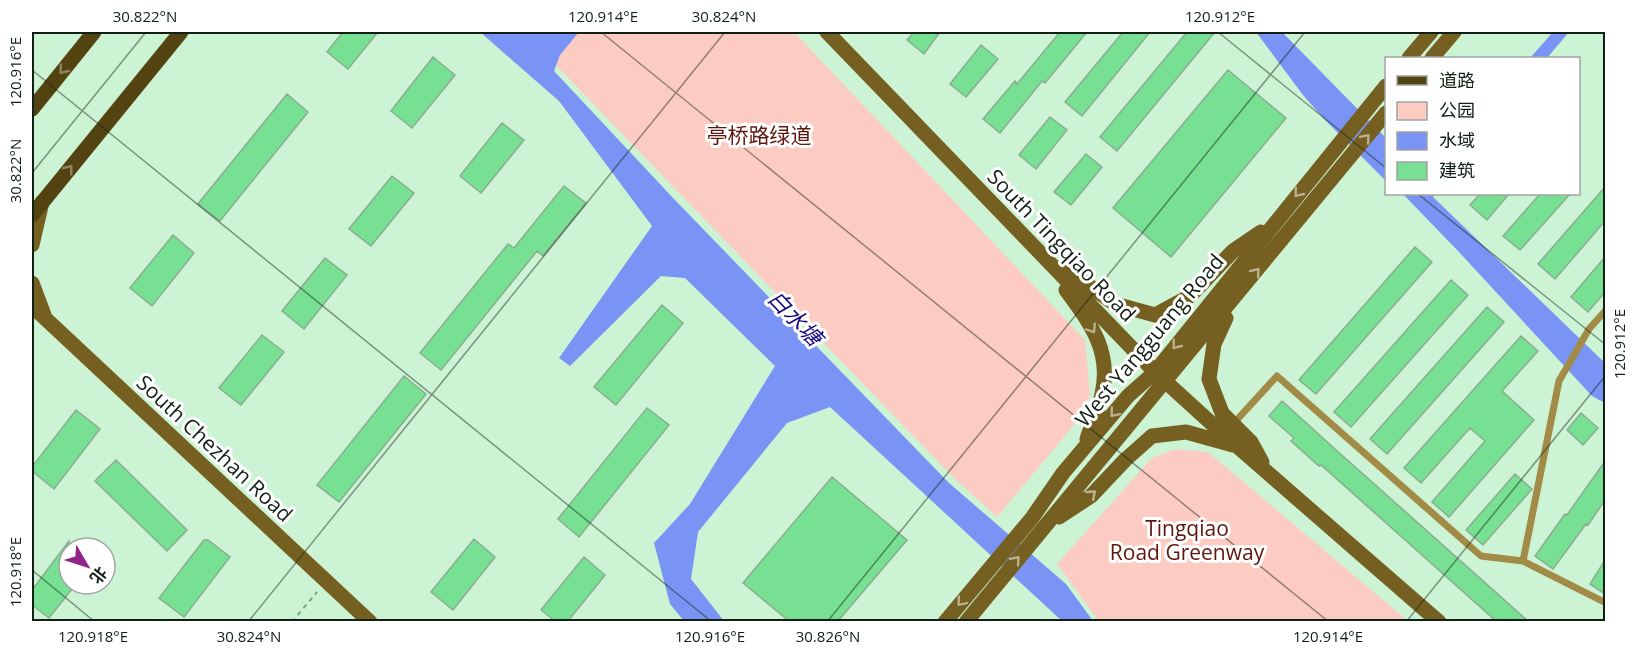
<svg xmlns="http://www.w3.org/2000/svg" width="1637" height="653" viewBox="0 0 1637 653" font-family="'Open Sans','Noto Sans SC',sans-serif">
  <rect width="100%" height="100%" fill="#ccf3d3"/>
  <!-- green -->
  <path fill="#fcccc2" d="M524,32H794L1085,340L1090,395L1073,426L997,517L953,477Z
    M1176,449L1208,452L1408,621H1099L1057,564L1152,458Z"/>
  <!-- water -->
  <path fill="#7994f5" d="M480,32H517L519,34H535L541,32H579L560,55L554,71L674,199L949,483L1066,584L1093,621H1062L830,407L787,423L698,532L691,579L724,621H684L670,604L654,543L690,504L775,366L685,278L661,276L570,366L559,358L652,226L559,101Z
    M1256,32H1282L1386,138V181L1324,119L1303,95Z
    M1553,32H1569L1547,58H1530Z
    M1403,194H1435L1433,197L1605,363V403L1592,396L1459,252Z"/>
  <!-- building -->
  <path fill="#77e093" stroke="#89ad90" stroke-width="1.5" d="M343,32H378L348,69L327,52Z
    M914,32H940L924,54L907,40Z
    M1060,32H1087L1045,83L1042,81L1000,133L983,119L1015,81L1017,84Z
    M1123,32H1150L1082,116L1065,102Z
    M1187,32H1215L1117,151L1100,137Z
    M981,45L998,59L966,97L950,84Z
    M433,57L455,75L412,128L391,111Z
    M1228,70L1286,118L1171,257L1113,208Z
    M287,94L308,112L220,221L198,204Z
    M1050,117L1067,130L1036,169L1019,155Z
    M502,123L524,140L481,193L460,176Z
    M1086,154L1102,167L1071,205L1054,192Z
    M392,176L414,193L371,246L349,229Z
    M564,186L586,203L543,256L537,251L441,370L420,353L508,244L514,248Z
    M1605,187V221L1555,279L1538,264Z
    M1480,194H1509L1487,220L1470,205Z
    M1540,194H1570L1520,250L1503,236Z
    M173,235L194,253L152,306L130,288Z
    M1415,247L1432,262L1316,394L1299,380Z
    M1605,257V292L1588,312L1571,297Z
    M325,258L347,275L304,329L282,311Z
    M1451,280L1468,295L1351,427L1334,412Z
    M662,305L683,323L616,405L594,387Z
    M1487,307L1504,322L1387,454L1370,439Z
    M262,335L284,352L241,405L219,388Z
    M1521,336L1538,351L1502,391L1534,420L1449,517L1432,502L1485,441L1470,428L1421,483L1404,468Z
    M404,376L426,394L339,502L317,485Z
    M1282,401L1335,449L1528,621H1496L1321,465L1319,466L1291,441L1294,438L1269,416Z
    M647,408L669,425L579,537L558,519Z
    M76,410L100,429L54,489L32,471V467Z
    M1581,413L1598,428L1583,445L1567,430Z
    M116,460L187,530L167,551L95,481Z
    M1605,461V500L1588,525L1586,524L1553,569L1535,556L1565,514L1567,515Z
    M1515,474L1532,489L1483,545L1466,530Z
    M832,477L907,540L838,621H789L743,583Z
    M474,539L495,557L453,610L431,592Z
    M204,540H208L230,557L184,617L159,598Z
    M69,541V584H76L49,618L32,605V590Z
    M584,557L605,575L568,621H555L541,610Z
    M1605,560V594L1590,584Z"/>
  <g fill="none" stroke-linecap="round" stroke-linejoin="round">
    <!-- path -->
    <path stroke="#809d86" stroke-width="2" stroke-dasharray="4.5 4.5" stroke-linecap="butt" d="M292,622L317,592"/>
    <!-- lane -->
    <path stroke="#a28b46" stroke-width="7" d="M1233,424L1277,376L1481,556L1523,561L1606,603
      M1523,561L1559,381L1589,329L1606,310"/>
    <!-- secondary -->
    <path stroke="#756022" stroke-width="15" d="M827,32L1155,372L1222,433L1439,622
      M1409,58L1431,32
      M1432,58L1454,32
      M32,245L42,202
      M1067,270L1115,304L1155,315L1190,296L1233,251L1261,232
      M32,283L44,315
      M1066,290C1090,323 1112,351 1102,394C1099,409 1092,424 1087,439
      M32,306L370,622
      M1226,318L1214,344L1209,379L1222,413L1251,442L1262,462
      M1059,517L1091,496L1125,460L1152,436L1186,432L1233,445
      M945,622L1032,518L1063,473L1128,396L1155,372L1386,86
      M966,622L1386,113"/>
    <!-- primary -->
    <path stroke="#534310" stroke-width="15" d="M32,109L94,32
      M32,215L181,32"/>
  </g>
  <!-- one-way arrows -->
  <defs><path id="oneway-chevron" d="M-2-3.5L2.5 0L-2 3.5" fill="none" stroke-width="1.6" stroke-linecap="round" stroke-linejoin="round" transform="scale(1.5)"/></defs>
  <g stroke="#8f8564">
    <use href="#oneway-chevron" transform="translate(63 70) rotate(129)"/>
    <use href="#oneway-chevron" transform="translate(69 169) rotate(-51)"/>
  </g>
  <g stroke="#bab090">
    <use href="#oneway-chevron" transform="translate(1366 138) rotate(-50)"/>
    <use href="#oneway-chevron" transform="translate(1298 193) rotate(129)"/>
    <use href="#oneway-chevron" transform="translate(1256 272) rotate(-51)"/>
    <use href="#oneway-chevron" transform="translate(1092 329) rotate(57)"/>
    <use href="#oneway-chevron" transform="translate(1176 345) rotate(129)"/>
    <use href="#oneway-chevron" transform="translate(1114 413) rotate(130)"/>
    <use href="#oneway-chevron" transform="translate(1092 494) rotate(-41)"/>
    <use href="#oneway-chevron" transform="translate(1016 560) rotate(-50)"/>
    <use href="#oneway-chevron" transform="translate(961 602) rotate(130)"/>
  </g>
  <!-- ticks -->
  <path fill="none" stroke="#111f14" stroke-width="1.5" stroke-opacity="0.45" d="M601,32L1329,622M1218,32L1386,168M32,70L712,622M32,173L146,32M1418,194L1606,345M32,570L95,622M248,622L725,32M827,622L1305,32M1406,622L1606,375"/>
  <g text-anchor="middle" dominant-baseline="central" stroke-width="6" stroke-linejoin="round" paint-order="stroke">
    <!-- park labels -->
    <g font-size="21" fill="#5e160d" stroke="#fff">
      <text x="759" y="135">亭桥路绿道</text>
      <text x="1187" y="528">Tingqiao<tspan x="1187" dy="24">Road Greenway</tspan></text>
    </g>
    <!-- street labels -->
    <g font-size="21" fill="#111f14" stroke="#fff">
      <text transform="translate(1062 245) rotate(46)">South Tingqiao Road</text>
      <text transform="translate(1149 340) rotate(-50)">West Yangguang Road</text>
      <text transform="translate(215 448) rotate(43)">South Chezhan Road</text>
    </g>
    <!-- water labels -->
    <g font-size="22" font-style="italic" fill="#15087f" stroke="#fff">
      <text transform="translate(796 317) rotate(46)">白水塘</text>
    </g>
  </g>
  <!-- border -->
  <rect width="1637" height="653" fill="none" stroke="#ffffff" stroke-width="66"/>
  <!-- legend -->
  <rect x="1385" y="57" width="195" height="138" fill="#ffffff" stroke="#a0a5a1" stroke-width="1.5"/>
  <rect x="1397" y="76" width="30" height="9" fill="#534310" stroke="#a0a5a1" stroke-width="1.5"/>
  <text x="1439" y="87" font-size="18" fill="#111f14">道路</text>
  <rect x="1397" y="102" width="30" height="18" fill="#fcccc2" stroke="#a0a5a1" stroke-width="1.5"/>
  <text x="1439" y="117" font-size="18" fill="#111f14">公园</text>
  <rect x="1397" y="132" width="30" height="18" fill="#7994f5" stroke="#a0a5a1" stroke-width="1.5"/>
  <text x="1439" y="147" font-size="18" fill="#111f14">水域</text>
  <rect x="1397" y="162" width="30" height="18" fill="#77e093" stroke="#a0a5a1" stroke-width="1.5"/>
  <text x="1439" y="177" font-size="18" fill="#111f14">建筑</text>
  <!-- north arrow -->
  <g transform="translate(87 566) rotate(129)"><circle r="28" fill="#ffffff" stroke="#a0a5a1" stroke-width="1.5"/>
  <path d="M0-4.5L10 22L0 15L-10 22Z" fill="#90268a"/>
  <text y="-9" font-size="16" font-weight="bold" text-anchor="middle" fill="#111f14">北</text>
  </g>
  <rect x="33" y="33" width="1571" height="587" fill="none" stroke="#111f14" stroke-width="2"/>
  <g font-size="15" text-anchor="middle" fill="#111f14">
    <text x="145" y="22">30.822°N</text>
    <text x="603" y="22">120.914°E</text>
    <text x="724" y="22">30.824°N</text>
    <text x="1220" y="22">120.912°E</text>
    <text transform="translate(16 72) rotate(-90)" y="5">120.916°E</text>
    <text transform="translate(16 171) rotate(-90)" y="5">30.822°N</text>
    <text transform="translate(1620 344) rotate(-90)" y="5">120.912°E</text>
    <text transform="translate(16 572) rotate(-90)" y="5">120.918°E</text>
    <text x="93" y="642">120.918°E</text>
    <text x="249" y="642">30.824°N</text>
    <text x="710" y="642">120.916°E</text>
    <text x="828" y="642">30.826°N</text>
    <text x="1328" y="642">120.914°E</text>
  </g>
</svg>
